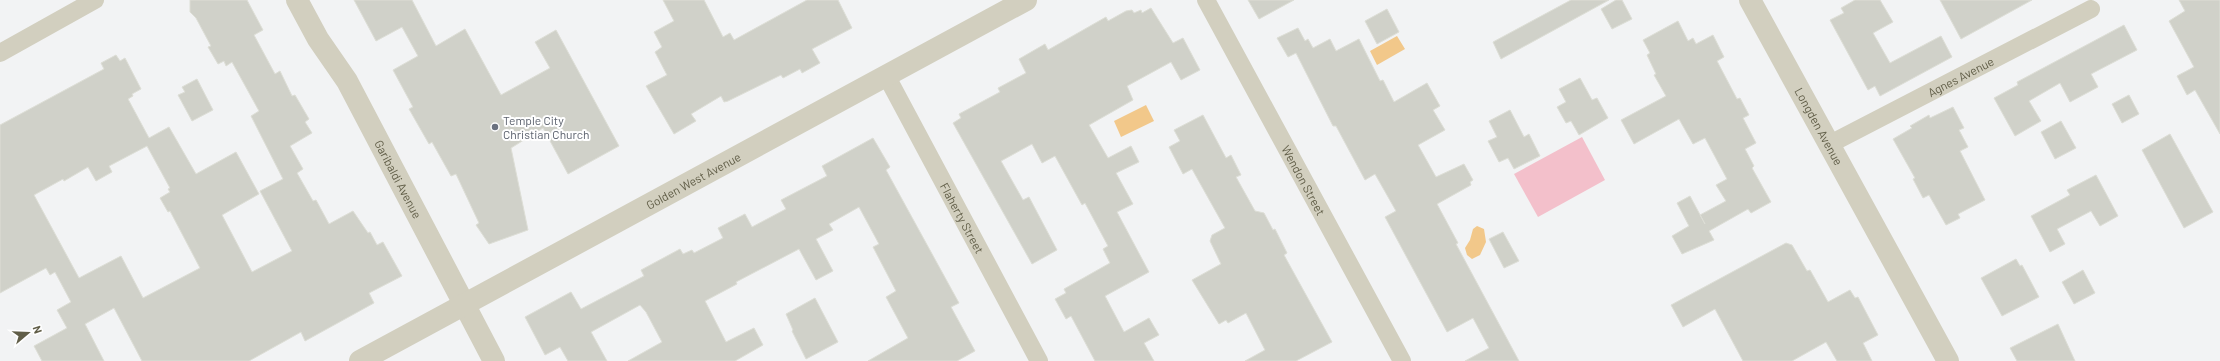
<svg xmlns="http://www.w3.org/2000/svg" width="2220" height="361" viewBox="0 0 2220 361" font-family="Barlow,sans-serif">
  <rect width="100%" height="100%" fill="#f2f3f4"/>
  <!-- green -->
  <path fill="#f3c0cb" d="M1582,137L1605,180L1538,217L1514,174Z"/>
  <!-- water -->
  <path fill="#f2c88a" d="M1397,36L1405,49L1377,65L1370,51Z
    M1146,105L1154,121L1121,137L1114,121Z
    M1477,226L1484,229L1486,242L1480,255L1472,259L1467,255L1465,248L1470,240L1473,229Z"/>
  <!-- building -->
  <path fill="#d0d1c9" stroke="#ddded6" fill-rule="evenodd" d="M190,0H247L263,30L254,35L275,74L280,71L292,96L295,95L309,119L305,122L312,133L290,146L303,169L297,173L313,201L316,200L329,224L353,211L368,233L370,232L377,245L383,242L402,276L369,293L374,303L305,341L301,332L249,361H142L114,308L85,324L104,361H42L34,346L67,328L57,310L71,302L55,272L50,275L46,268L0,293V125L104,69L101,63L116,55L120,61L125,58L141,89L132,94L133,96L128,99L149,138L169,127L196,174L236,152L259,194L222,215L252,272L292,251L260,191L283,179L251,116L259,111L232,62L226,66L224,61L218,64L208,47L211,46L196,18L190,12ZM147,146L170,188L168,189L170,192L160,198L168,212L170,211L200,268L143,298L121,256L79,278L34,195L63,179L64,181L88,167L96,181L112,172L109,166Z
    M354,0H412L436,46L465,29L501,95L550,68L535,42L556,30L619,146L568,174L543,128L511,148L528,230L489,244L476,225L479,223L456,174L451,176L432,142L429,144L409,109L413,107L393,70L418,56L402,27L376,41Z
    M663,0H704L723,37L730,33L734,40L807,0H838L852,28L812,49L820,63L802,73L800,69L783,78L781,75L728,101L724,102L721,96L691,114L696,121L674,134L646,86L667,75L655,52L662,47L654,32L674,21Z
    M1248,0H1294L1259,19Z
    M1571,0H1609L1501,59L1493,42Z
    M1616,0H1622L1632,19L1612,29L1601,9Z
    M1855,0H1880L1893,22L1873,33L1890,63L1941,36L1952,57L1880,96L1875,86L1868,90L1830,20L1844,13L1841,8Z
    M1940,0H2032L1961,39Z
    M2179,0H2220V134L2195,90L2187,95L2177,76L2194,67L2169,21L2185,11Z
    M1151,8L1173,43L1183,38L1200,70L1181,80L1171,62L1127,86L1133,100L1089,125L1108,158L1131,146L1139,162L1116,173L1133,204L1117,212L1149,272L1105,296L1124,332L1149,318L1159,335L1144,343L1154,361H1095L1071,316L1066,319L1055,299L1066,293L1064,289L1110,263L1103,249L1108,246L1085,203L1082,205L1055,156L1042,163L1032,144L1001,161L1023,200L1029,197L1057,250L1032,264L953,123L961,118L959,114L1000,92L998,88L1026,73L1019,59L1045,44L1048,50L1106,17L1108,21L1126,11L1132,10L1134,13L1141,10L1142,13Z
    M1387,9L1399,32L1377,44L1365,21Z
    M1678,21L1688,41L1693,38L1696,44L1713,35L1724,57L1717,61L1737,99L1740,98L1749,115L1743,118L1756,143L1745,149L1754,166L1752,168L1771,202L1751,213L1748,209L1709,231L1714,240L1682,254L1672,236L1689,226L1677,203L1690,196L1705,224L1700,215L1726,201L1716,185L1727,179L1705,138L1693,144L1679,119L1634,144L1621,120L1666,96L1654,75L1656,74L1647,55L1650,53L1643,40Z
    M2124,25L2137,50L2091,74L2098,87L2070,102L2060,83L2029,101L2041,121L2015,136L1994,98L2018,85L2017,82Z
    M1298,28L1305,41L1308,39L1313,48L1330,39L1336,51L1359,39L1380,81L1383,80L1394,102L1427,83L1440,106L1433,110L1445,130L1418,145L1436,177L1464,164L1473,180L1470,182L1471,185L1437,204L1458,243L1456,244L1519,361H1465L1489,348L1473,318L1447,332L1385,217L1396,211L1375,174L1365,180L1336,126H1333L1296,53L1288,57L1277,38Z
    M1580,78L1592,100L1597,98L1608,118L1579,135L1571,121L1566,123L1557,107L1566,102L1559,89Z
    M197,79L213,110L192,121L178,95L185,92L182,87Z
    M2129,95L2139,114L2122,123L2112,104Z
    M1953,107L1964,128L1959,130L1968,147L1960,151L1985,200L1958,214L1960,218L1946,225L1929,195L1923,198L1913,179L1915,178L1893,139L1912,128L1910,126L1929,115L1930,118Z
    M1510,110L1524,137L1529,134L1540,156L1514,169L1508,158L1499,162L1488,141L1497,137L1489,121Z
    M1203,115L1226,158L1231,155L1241,175L1236,177L1255,211L1264,213L1273,230L1275,229L1287,253L1284,255L1332,342L1296,361H1245L1265,350L1246,313L1228,323L1226,320L1219,324L1192,280L1221,264L1210,241L1212,235L1225,228L1192,169L1183,174L1169,147L1180,141L1174,130Z
    M2061,121L2076,148L2055,159L2041,132Z
    M2170,134L2213,212L2184,228L2142,150Z
    M873,138L890,167L886,170L959,303L951,307L975,351L957,361H868L908,338L886,297L896,291L873,247L879,244L859,207L829,224L833,230L816,239L833,271L816,280L799,249L736,282L737,284L705,301L726,342L754,328L763,345L735,361H628L662,342L646,312L640,305L591,332L607,361H568L560,347L545,355L525,317L571,292L581,309L644,276L641,270L680,249L683,254L692,250L694,253L723,238L718,228L745,214L752,227L786,209L781,200L827,176L822,166Z
    M2096,175L2118,216L2100,226L2091,211L2057,229L2065,244L2050,252L2031,216L2070,195L2067,190Z
    M1503,232L1519,261L1504,268L1489,239Z
    M1786,243L1792,245L1807,271L1810,270L1828,302L1850,290L1855,298L1858,297L1878,335L1863,343L1872,361H1837L1826,342L1792,361H1743L1715,309L1683,327L1671,305Z
    M2016,259L2020,266L2022,265L2039,297L2002,316L1981,278Z
    M2083,270L2095,293L2074,304L2062,282Z
    M815,298L838,342L806,359L792,331L793,330L786,314Z
    M2058,324L2075,361H2017L2010,348Z"/>
  <g fill="none" stroke-linecap="round" stroke-linejoin="round">
    <!-- minor -->
    <g stroke="#d2cfbf" stroke-width="18">
      <path id="s1" d="M1206,0L1402,361"/>
      <path d="M0,53L95,0"/>
      <path id="s2" d="M886,75L1039,361"/>
      <path id="s3" d="M1830,144L2091,9"/>
    </g>
    <!-- tertiary -->
    <g stroke="#d2cfbf" stroke-width="22">
      <path id="s4" d="M297,0L318,39L347,81L494,361"/>
      <path id="s5" d="M1750,0L1948,361"/>
      <path id="s6" d="M360,361L1026,0"/>
    </g>
  </g>
  <!-- markers -->
  <circle fill="#6b7280" stroke="#fff" stroke-width="1.5" cx="495" cy="127" r="4"/>
  <g text-anchor="middle" dominant-baseline="central" stroke-width="4" stroke-linejoin="round" paint-order="stroke">
    <!-- street labels -->
    <g font-size="12" fill="#615e48" stroke="#fff">
      <text stroke="none"><textPath href="#s3" startOffset="147">Agnes Avenue</textPath></text>
      <text stroke="none"><textPath href="#s5" startOffset="144">Longden Avenue</textPath></text>
      <text stroke="none"><textPath href="#s4" startOffset="206">Garibaldi Avenue</textPath></text>
      <text stroke="none"><textPath href="#s1" startOffset="205">Wendon Street</textPath></text>
      <text stroke="none"><textPath href="#s6" startOffset="379">Golden West Avenue</textPath></text>
      <text stroke="none"><textPath href="#s2" startOffset="162">Flaherty Street</textPath></text>
    </g>
    <!-- worship labels -->
    <g font-size="12" fill="#5b616d" stroke="#fff" text-anchor="start">
      <text x="503" y="120">Temple City<tspan x="503" dy="14">Christian Church</tspan></text>
    </g>
  </g>
  <!-- north arrow -->
  <g transform="translate(28 333) rotate(71)" stroke="#ffffff" stroke-width="3" paint-order="stroke">
  <path d="M0-3L7 15L0 10L-7 15Z" fill="#615e48"/>
  <text y="-6" font-size="11" font-weight="bold" text-anchor="middle" fill="#615e48">N</text>
  </g>
</svg>
